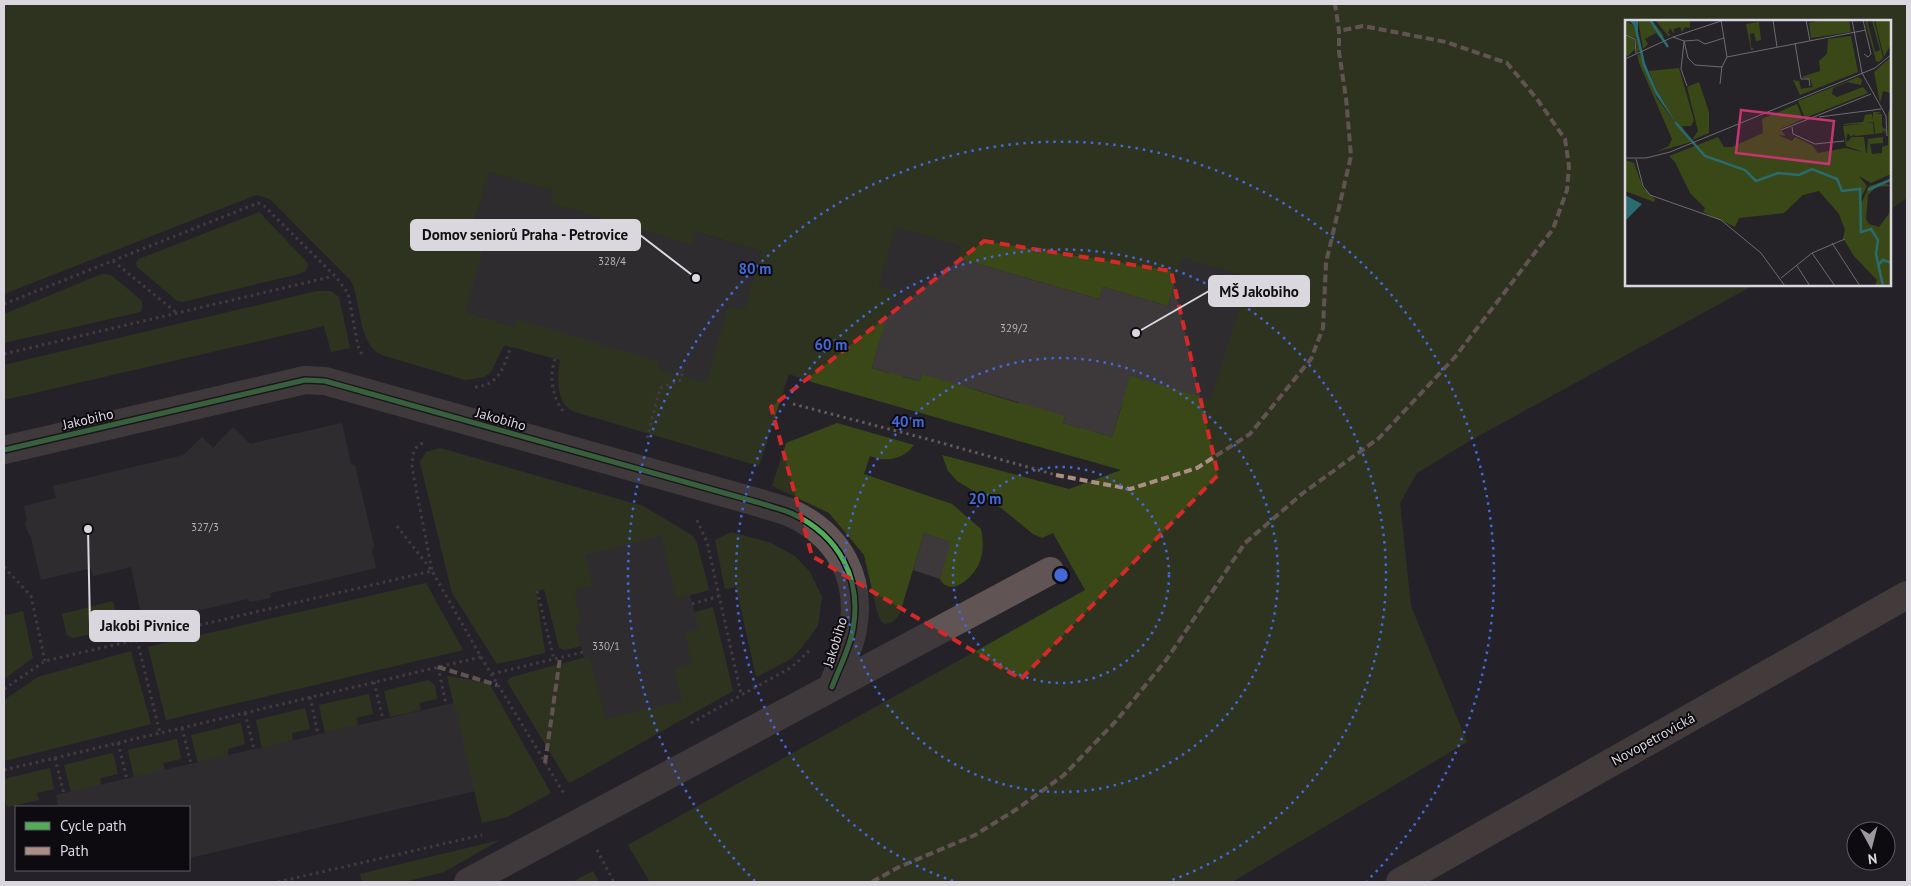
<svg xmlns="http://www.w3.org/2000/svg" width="1911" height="886" viewBox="0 0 1911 886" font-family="'PT Sans',sans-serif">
  <rect width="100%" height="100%" fill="#252328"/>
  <!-- green -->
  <path fill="#3a4818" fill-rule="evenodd" d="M4,4H1907V198L1890,210V21H1626V285H1754L1471,440L1417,473L1400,503L1411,606L1467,742L1232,882H650L628,845L1085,590L1053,533L1042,538L1033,534L1001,508L957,481L948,471L942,455L1069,489L1121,470L815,383L789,374L759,466L575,412C572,410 567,408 565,405C556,393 558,373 560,360L504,345L491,372L484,377L465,380L382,355C357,344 362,303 351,281L270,199L256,195L4,294ZM489,172L553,191L550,203L692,245L697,232L761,251L744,310L713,301L700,344L716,349L706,382L658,369L682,291L612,347L563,333L575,288L535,250L514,327L497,322L498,316L485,312L483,318L466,312L503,239L472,230ZM896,227L960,246L957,258L1099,299L1103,287L1168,306L1182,258L1248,277L1211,399L1146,380L1119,355L1122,404L1112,437L1095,432L1096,426L1081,428L1063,423L1085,346L1018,403L969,388L982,342L943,305L920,381L903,377L905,371L891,367L889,373L872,368L882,334L897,339L910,295L879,286Z
    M259,212L306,261L308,264L306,271L299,274L182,302L176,300L137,267L136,263L139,259Z
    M102,274L111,275L142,301V310L140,312L4,343V314Z
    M317,291H331L339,297L350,348L331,352L324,326L4,400V365Z
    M837,423L914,445C904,459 886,463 870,456L864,474L952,504L981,529C983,540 984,550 980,561C975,576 951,599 940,579L950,542L924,533L900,613C896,620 893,623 885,624L881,621L877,611L864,555L829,513L772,486L786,443Z
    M440,448L643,506L693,536L697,543L709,590L676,599L661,536L586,555L593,586L574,591L582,623L576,624L581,646L565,650L559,648L544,589L536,592L545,653L497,664L452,593L420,462L426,452Z
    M731,532L771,543L795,556L810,572L822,597L818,626L802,647L791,659L756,677L736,587L725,589L715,540Z
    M426,583L463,650L166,720L148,647Z
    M113,601L118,623L113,629L73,638L67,635L62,614Z
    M713,607L733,691L570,783L566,779L507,681L512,677L590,656L606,719L681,701L673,669L692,664L684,633L695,612Z
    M23,611L33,658L4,679V616Z
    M131,651L151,724L4,761V700L38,677Z
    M447,676L489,683L551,793L507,817L482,823Z
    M429,680L435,686L437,699L419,703L421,710L390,717L384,691Z
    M369,694L373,714L356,718L358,725L325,733L319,705Z
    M305,708L310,729L292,733L293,740L262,748L256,720Z
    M241,723L245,744L228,749V755L198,763L191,735Z
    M177,739L181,759L163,763L165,770L134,777L128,750Z
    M113,753L118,774L100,778L101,785L71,792L64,765Z
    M50,768L54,789L37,793L39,800L7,807L4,796V779Z
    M500,840L444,872L404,882H362L360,874Z
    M593,871L599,882H572Z"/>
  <!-- building -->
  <path fill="#3d393a" d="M489,172L553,191L550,203L692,245L696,232L761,251L744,310L729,306L706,382L658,369L660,362L516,319L514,327L465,312L487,235L472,231Z
    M896,227L960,246L957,258L1099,299L1103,287L1168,306L1182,258L1248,277L1211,400L1130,376L1112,437L1063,423L1065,416L922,374L920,381L872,368L894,291L879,286Z
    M342,423L351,464L355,465L374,546L372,550L376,568L271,593L270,598L250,602L247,599L151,622L140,609L131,567L93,576L91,568L41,580L31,537L28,533L25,523L27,520L24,506L56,498L53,486L184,455L202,437L213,448L233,427L250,444Z
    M924,533L951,542L940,579L913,570Z
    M661,536L676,599L690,595L699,629L684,633L692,664L673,669L682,701L606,719L590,656L584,658L576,624L582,623L574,591L593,586L585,555Z
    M454,703L475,791L189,858V807H58L56,795Z"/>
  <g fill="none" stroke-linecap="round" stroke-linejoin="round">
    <!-- path -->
    <path stroke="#63595b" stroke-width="3" stroke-dasharray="2.5 4" stroke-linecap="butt" d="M113,261L178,314
      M4,304L258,203L264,206L335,276L348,293L358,346L363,357
      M4,354L334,276
      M555,359C549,376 552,398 564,412
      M475,387C500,385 503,367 511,347
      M793,404L931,440L1056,475
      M647,438L660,388L681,380L683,369
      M697,520L707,542L741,694
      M397,526L432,571L481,657L565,795
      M4,567L31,596L45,661
      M537,591L554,659
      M692,604L719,596
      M137,640L160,733
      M438,667L446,704
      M492,674L583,652
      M374,682L383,719
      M4,689L45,661L432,571L412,467C413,457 412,447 423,443
      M310,697L318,734
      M245,713L254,749
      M691,723L792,667L811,649
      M182,728L191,764
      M118,743L127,779
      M55,758L64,794
      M4,770L481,657
      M597,850L614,882
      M278,882L482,835"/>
    <!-- minor -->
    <path stroke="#615454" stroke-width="28" d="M4,450L305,380L325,381L760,503C771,507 783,509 793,514C839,536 862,578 853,629C850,648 839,668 832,687
      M468,882L1050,571"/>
    <!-- secondary -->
    <path stroke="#685756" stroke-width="28" d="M1400,882L1907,595"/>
    <!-- quiet -->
    <path stroke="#ac8f84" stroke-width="4" stroke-dasharray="8 4" stroke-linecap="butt" d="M1056,475L1130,489L1197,468L1250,434L1311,359L1323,328L1326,263L1351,156L1346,98L1339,52V31L1335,4
      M438,667L497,685
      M545,763L560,658
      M872,882L899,867L975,835L1017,809L1064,775L1116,721L1167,659L1245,543L1303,493L1379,438L1455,357L1553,229L1567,190L1569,166L1565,139L1537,99L1507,63L1446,42L1363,26L1339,31"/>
    <!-- cycleway casing -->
    <g stroke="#0d0a10" stroke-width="8">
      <path id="cycleway" d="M4,450L305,380L325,381L760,503C771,507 783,509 793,514C839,536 862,578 853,629C850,648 839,668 832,687"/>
    </g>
    <!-- cycleway -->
    <use href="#cycleway" stroke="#51ab58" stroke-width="5"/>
  </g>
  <!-- marked area -->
  <path d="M0 0H1911V886H0ZM984,241L1171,271L1218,475L1021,679L812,556L771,407Z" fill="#252328" fill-opacity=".55" fill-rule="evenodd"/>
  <path fill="none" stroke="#d62828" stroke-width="4" stroke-dasharray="10 6" stroke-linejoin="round" d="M984,241L1171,271L1218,475L1021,679L812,556L771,407Z"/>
  <!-- distance rings -->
  <g fill="none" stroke="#4369d9" stroke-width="2.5" stroke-dasharray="2.5 5">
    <circle cx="1061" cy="575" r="108"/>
    <circle cx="1061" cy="575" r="217"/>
    <path d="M953 881A325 325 0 1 1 1169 881"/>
    <path d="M755 881A433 433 0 1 1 1367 881"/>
  </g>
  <g text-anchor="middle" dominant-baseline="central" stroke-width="4" stroke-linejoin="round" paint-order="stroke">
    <!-- number labels -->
    <g font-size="11" fill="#b3b0b6">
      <text x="612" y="261">328/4</text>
      <text x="1014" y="328">329/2</text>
      <text x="205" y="527">327/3</text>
      <text x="606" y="646">330/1</text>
    </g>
    <!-- street labels -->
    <g font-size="14" fill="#dad7df" stroke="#0d0a10">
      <text transform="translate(88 419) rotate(-13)">Jakobiho</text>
      <text transform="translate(501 419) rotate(16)">Jakobiho</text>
      <text transform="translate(835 642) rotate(-73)">Jakobiho</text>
      <text transform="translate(1653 739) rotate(-29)">Novopetrovická</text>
    </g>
  </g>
  <!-- overview -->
  <g transform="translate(1625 20)">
    <rect width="266" height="266" fill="#252328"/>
    <path d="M0,0L9,6L15,29L12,32L11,18L0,15ZM13,0H27L39,16L35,18L31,13L20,19L23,24L18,29ZM30,0H65V8L60,7L57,12L55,7L49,9V14L45,8L43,13L46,15L43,16ZM198,0H224L226,12L186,18L184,3ZM240,0H242L250,32L255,30L247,1L249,0L258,38L254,42L251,41ZM250,0H266V24L259,37ZM134,2L136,20L131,21L129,13L125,14L126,27L129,29L126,30L121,4ZM0,16L9,19L10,29L3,36L0,35ZM226,16L233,52L175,75L168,60L174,61L176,69L188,67L185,59L176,57L195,51L194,41L202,34L203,19ZM15,34L32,78L50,102L31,69L24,51L54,48L69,100L66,106H57L66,122L31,132L44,126L47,119L14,43L12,35ZM266,37V80L265,73L258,71L255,83L249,52ZM233,57L237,60L236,65L222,62L208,68L207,74L212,77L238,67L243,73L180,98L173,81ZM74,62L84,92V113L67,120L73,111L62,67ZM172,84L178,99L155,109L161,116L153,115L167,121L170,117L187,125L193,133L220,128L242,133L243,119L258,117V123L245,124L247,134L257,133V127L263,125V93L266,86V154L246,163L234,156L242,166L236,178L237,182L244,166L257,162L266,166L251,167L243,175L241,199L244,204L254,207L266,191V266H250L252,260L229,236L218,218L220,210L214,194L194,171L178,175L159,193L114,198L110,207L78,192L80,188L65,173L50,142L44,136L93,117L99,127H107L138,113L137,99ZM248,92H257L251,94H257V107L261,109L260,115L259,110L257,113L250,114L249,102L238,103L240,95L247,94L248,100ZM237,102L248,103L249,114L230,116L229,114L226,117L223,113L221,119L222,122L227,117H239L241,133L221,126L218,106L236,104L219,105V104ZM0,140L9,143L18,168L30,179L29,182L0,171Z" fill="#3a4818"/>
    <path d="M4,0H13V12L20,43L31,69L51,103L31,75L18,46L9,6ZM0,175L17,184L0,201Z" fill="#2a6b6f"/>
    <path fill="none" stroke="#2a6b6f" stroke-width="2.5" d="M25,0L43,27M50,102L80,136L120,150L131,161L153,153L174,155L187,149L212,159L217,171L235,169L236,212L246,209L253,220L251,234L258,266M243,170L267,159M254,244L258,240L267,243"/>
    <path fill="none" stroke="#6d6b71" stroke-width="1" d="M148,0L152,27M181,0L185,21M227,0L237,53L261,96L262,116M238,0L246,34L243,37L239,34M0,15L10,19L11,33M48,17L96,1M59,21L73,20L80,24L99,18M59,22L56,49L62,66M170,23L176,59H184L185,66M102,37L241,10M0,39L48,17L59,21L63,38L70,45L97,47L102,37L96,0M95,64L97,46M194,97L256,89M167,107L168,114L190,124L219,121M156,110L246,74M0,138H21L45,132L250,48L267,34M11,139L18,166L25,175L96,200L136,233L160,266M207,223L235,266M187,233L210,266M172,246L185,266M156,258L187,233L220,219"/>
    <path fill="#c6356f" fill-opacity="0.15" stroke="#c6356f" stroke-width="2.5" d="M116,90L209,101L204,144L111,133Z"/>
    <rect width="266" height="266" fill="none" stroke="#dad7df" stroke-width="2.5"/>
  </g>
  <circle cx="1061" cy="575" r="8" fill="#4369d9" stroke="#0d0a10" stroke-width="2.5"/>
  <g font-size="15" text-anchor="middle" font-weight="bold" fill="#4369d9" stroke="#0d0a10" stroke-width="4" stroke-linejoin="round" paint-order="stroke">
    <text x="755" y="274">80 m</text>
    <text x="831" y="350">60 m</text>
    <text x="908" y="427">40 m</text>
    <text x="985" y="504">20 m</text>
  </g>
  <!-- callouts -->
  <path fill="none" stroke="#dad7df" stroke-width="2" d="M696 278L640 235M1136 333L1209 291M88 529L90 626"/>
  <g fill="#dad7df" stroke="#0d0a10" stroke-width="2">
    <circle cx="696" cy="278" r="5"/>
    <circle cx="1136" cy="333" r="5"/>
    <circle cx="88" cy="529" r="5"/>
  </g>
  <g fill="#dad7df" stroke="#dad7df" stroke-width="2">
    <rect x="411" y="220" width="229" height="30" rx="5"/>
    <rect x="1209" y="276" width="100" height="30" rx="5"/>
    <rect x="90" y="611" width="109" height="30" rx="5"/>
  </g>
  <g font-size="15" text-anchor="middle" font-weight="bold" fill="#111">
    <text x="525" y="240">Domov seniorů Praha - Petrovice</text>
    <text x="1259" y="297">MŠ Jakobiho</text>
    <text x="145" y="631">Jakobi Pivnice</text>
  </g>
  <!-- border -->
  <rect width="1911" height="886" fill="none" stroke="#dad7df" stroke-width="10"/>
  <!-- legend -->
  <rect x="15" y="806" width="175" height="65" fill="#0d0a10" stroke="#5f5c63"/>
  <rect x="25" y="822" width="25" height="8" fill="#51ab58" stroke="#5f5c63"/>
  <text x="60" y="831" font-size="15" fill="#dad7df">Cycle path</text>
  <rect x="25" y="847" width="25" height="8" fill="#ac8f84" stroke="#5f5c63"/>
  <text x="60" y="856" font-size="15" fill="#dad7df">Path</text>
  <!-- north arrow -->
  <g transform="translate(1871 846) rotate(173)"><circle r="24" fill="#0d0a10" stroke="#5f5c63"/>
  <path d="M0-4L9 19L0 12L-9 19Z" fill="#9b989f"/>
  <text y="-8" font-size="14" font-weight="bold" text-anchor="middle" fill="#dad7df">N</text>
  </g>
</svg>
